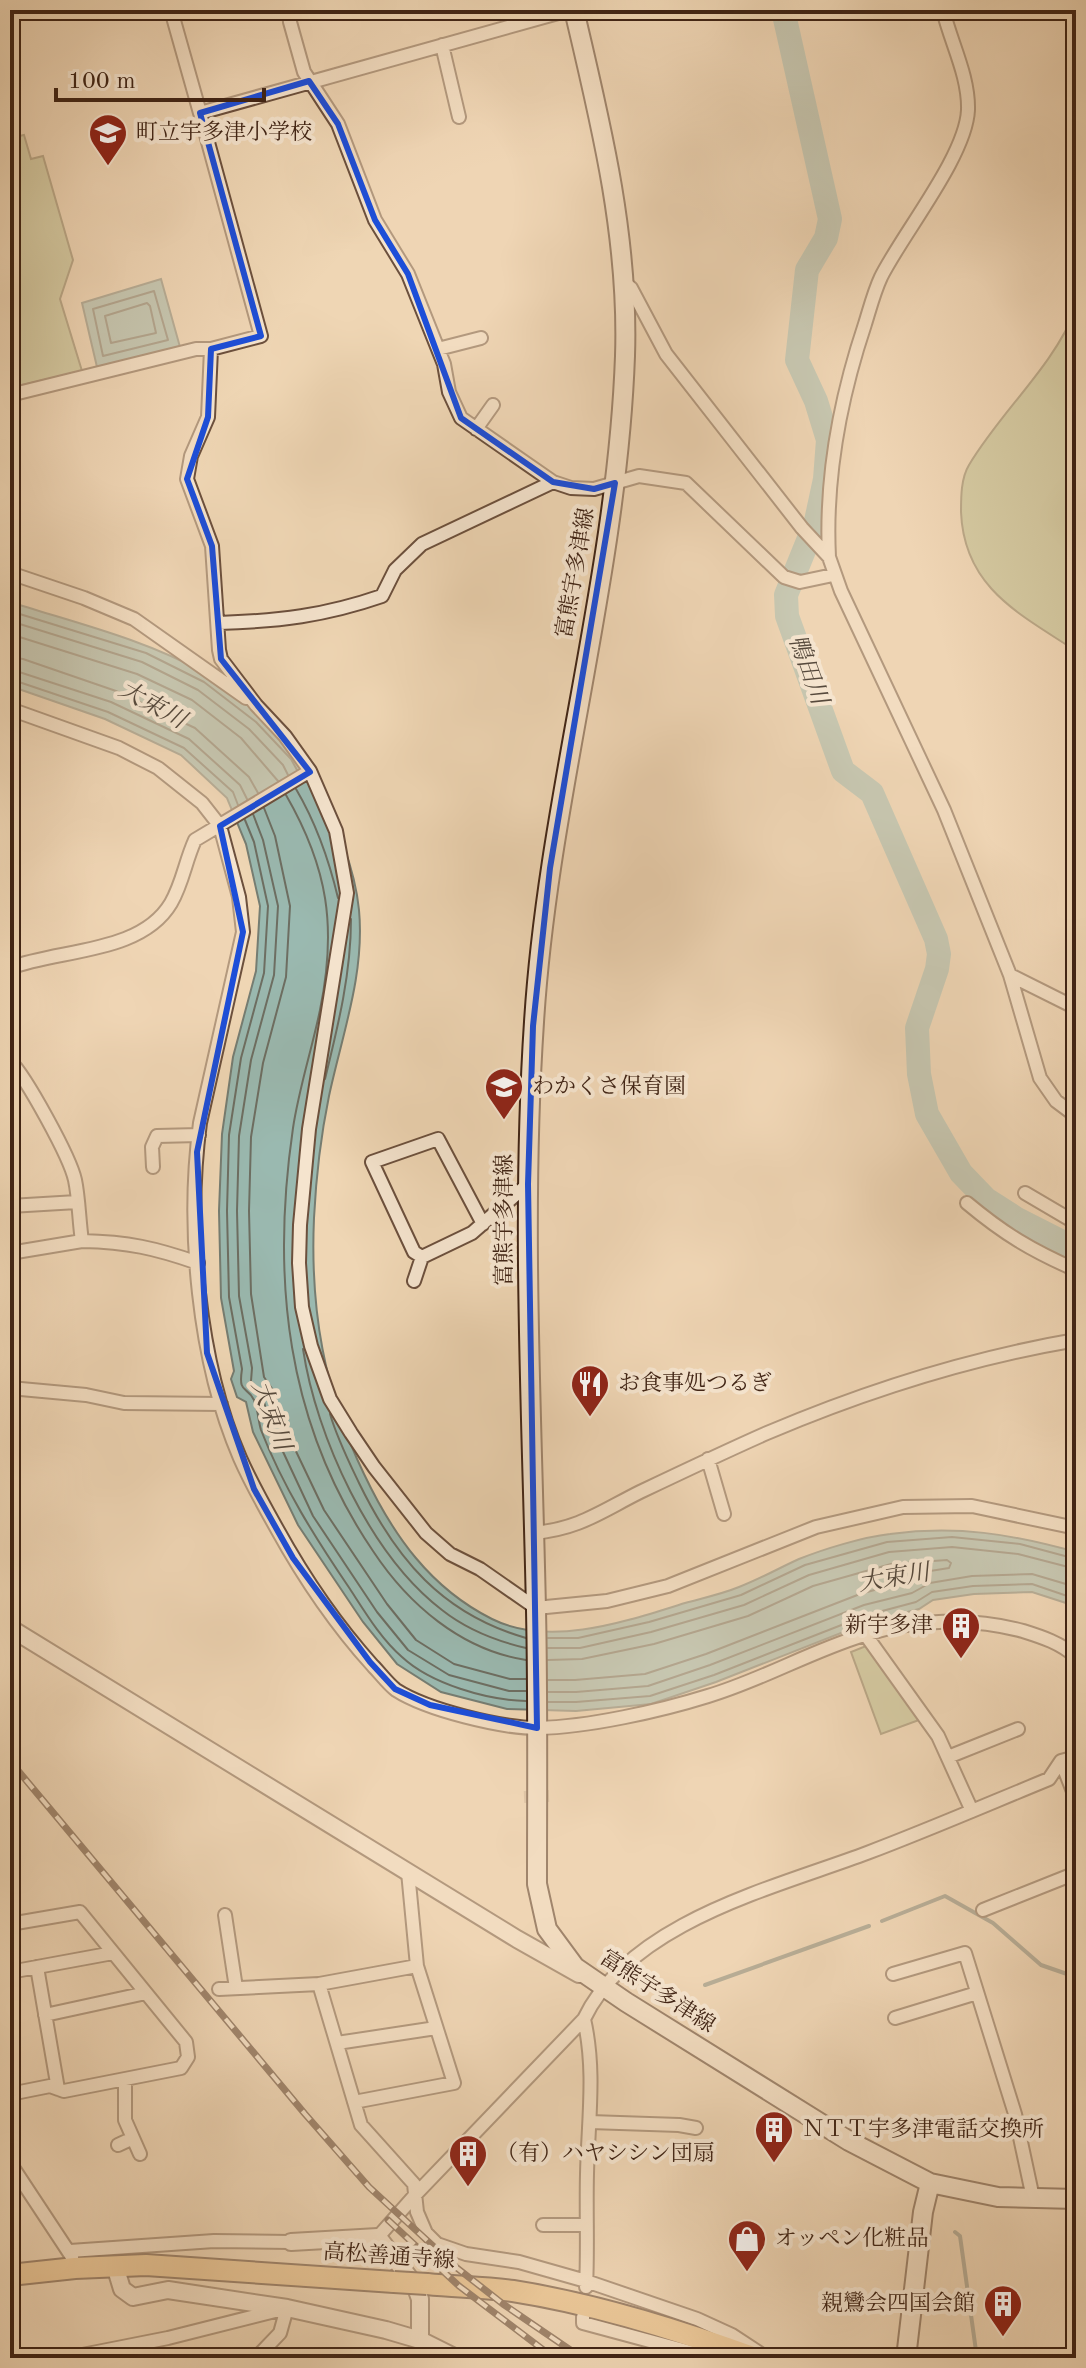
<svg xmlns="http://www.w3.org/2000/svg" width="1086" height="2368" viewBox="0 0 1086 2368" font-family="'Old Standard TT','Noto Serif JP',serif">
  <rect width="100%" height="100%" fill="#efd6b4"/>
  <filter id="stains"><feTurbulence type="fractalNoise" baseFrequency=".0025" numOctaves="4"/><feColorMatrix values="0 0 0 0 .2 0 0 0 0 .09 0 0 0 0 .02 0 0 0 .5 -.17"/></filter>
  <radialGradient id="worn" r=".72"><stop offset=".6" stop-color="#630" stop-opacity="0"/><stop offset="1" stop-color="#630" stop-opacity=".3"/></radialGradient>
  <!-- green -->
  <path fill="#b8be8e" stroke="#7c7152" stroke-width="2" d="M24,135L31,159L43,156L73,260L60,299L82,371L10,388V138Z
    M1076,309V651C1020,614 964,588 961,512C961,497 961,478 969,465C1002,410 1052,368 1076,309Z
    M866,1646L919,1720L881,1734L851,1652Z"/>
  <!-- water -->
  <path fill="#9ab9b0" stroke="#767d72" stroke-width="2" d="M161,279L180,347L97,367L82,303Z
    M10,602C76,623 144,639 205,673C251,700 290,741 316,786C336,822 355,868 359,910C365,974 342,1035 329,1096C321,1135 316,1177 314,1218C310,1309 324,1391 364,1474C393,1535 430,1588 492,1619C550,1648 627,1621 685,1603C703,1598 722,1594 739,1587C760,1579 779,1568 799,1559C824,1549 863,1537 890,1534C957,1525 1011,1534 1076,1552V1609L1069,1604L1032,1592L974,1594L933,1600L919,1609L869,1622L716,1682L651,1704L576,1711L507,1709L441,1692L397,1664L363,1622L298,1525L253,1432L246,1402L237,1397L231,1379L234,1371L221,1298L219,1211L222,1134L233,1057L256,971L260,906L246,844L227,798L181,755L105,719L10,686Z"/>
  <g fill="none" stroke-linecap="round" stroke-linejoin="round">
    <!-- shore -->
    <path stroke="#6d6e62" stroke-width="2" d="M154,291L168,340L103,356L93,309Z
      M147,303L150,306L156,333L111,343L105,316Z
      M10,611L146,653L204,682L256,722L291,759L297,770
      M10,621L142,662L198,690L249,729L283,765L288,775
      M10,634L137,674L192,700L241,738L278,781
      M10,657L23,659L116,691L195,728L249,777L258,793
      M10,669L111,702L189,739L240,785L247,799
      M10,679L108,712L184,748L233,792L238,805
      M296,789C316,823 329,860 338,898
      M286,795C328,868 337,927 320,1010C312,1049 299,1088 293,1128C271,1278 286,1423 373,1551C408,1604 461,1650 526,1660
      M264,808L275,836L290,906L286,977L263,1063L251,1137L249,1211L251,1294L264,1377L273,1390L282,1422L324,1510L387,1604L416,1640L454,1664L510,1679H526
      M253,814L263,840L278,906L274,975L251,1060L239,1136L237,1211L239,1296L252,1368L251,1381L262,1395L271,1426L313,1516L377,1612L408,1650L449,1675L509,1691H526
      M245,820L254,842L268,906L264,973L241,1058L229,1135L227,1211L229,1297L242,1369C238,1395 247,1385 254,1400C258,1409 258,1420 261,1430C283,1487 316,1539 350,1589C365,1612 381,1639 402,1657C431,1684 487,1700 526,1701
      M325,1079C338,1026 351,974 351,919
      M303,1349C316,1436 370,1555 442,1610C466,1629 496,1641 526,1648
      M330,1414C337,1438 348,1460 359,1483C396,1559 442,1614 526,1638
      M548,1638H578L649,1622L741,1595L805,1565L887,1542L952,1537L1020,1544L1076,1559
      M548,1648H580L651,1632L744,1605L809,1575L889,1552L952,1547L1018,1554L1076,1569
      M548,1660L582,1659L654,1644L748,1616L813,1586L891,1564L947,1560L951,1563L949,1568L924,1572L907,1581L860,1594L706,1654L645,1674L575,1680H548
      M548,1692H576L648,1686L710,1665L864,1605L912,1593L930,1583L972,1576L1032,1574L1076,1587
      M548,1702H576L650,1696L714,1675L867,1615L916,1602L932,1592L973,1586L1032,1584L1076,1599"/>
    <!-- stream -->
    <path stroke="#767d72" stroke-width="4" d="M882,1921L945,1896L993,1923L1041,1965L1067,1974L1076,1984
      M705,1985L869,1926
      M955,2232L960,2236L977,2358
      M266,2358L271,2353"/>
    <!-- river -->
    <path stroke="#9ab9b0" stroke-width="24" d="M783,10L830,219L826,238L807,270L797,360L816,401L828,440L825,479L816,521L786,595L787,616L843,771L872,793L936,939L939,954L937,969L917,1028L919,1074L927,1114L961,1173L986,1199L1017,1219L1076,1249"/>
    <!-- minor-tunnel -->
    <path stroke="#ccb294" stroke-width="12" stroke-dasharray="12 6" stroke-linecap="butt" d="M524,1797L549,1796"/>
    <!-- minor casing -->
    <g stroke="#6c503d" stroke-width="16">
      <path id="minor" d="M171,10L200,113
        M289,10L290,22L304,72L338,124L375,220L408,274L444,364L449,392L461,418L553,482L571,488L594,489L639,476L686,483L784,577L800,582L833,575
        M442,45L459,117
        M624,282L631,288L666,354L802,528L829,557L841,591L944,810L1010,975L1040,1078L1056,1101L1076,1116
        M438,349L481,338
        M10,395L196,349H211
        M476,429L493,405
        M829,557C825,478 840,399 865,324C870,308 874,292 881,277C903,233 966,156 968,110C969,76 951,43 943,10
        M10,573L84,598L134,619L246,698
        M219,623C279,621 324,616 382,596L395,570L422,544L553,482
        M10,709L119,748L158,768L202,803L220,826L239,897L243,932L200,1123C186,1227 198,1361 240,1458C251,1483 264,1506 277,1529C304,1578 336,1625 373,1666C380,1673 388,1684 396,1690C427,1710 501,1728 538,1728C588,1727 660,1711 708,1696C762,1680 811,1651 864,1635C913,1619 973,1617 1023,1631C1042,1637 1061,1643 1076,1657
        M310,771L336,831L347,893L309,1129L300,1225L299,1263L302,1307L311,1346L330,1399L351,1433L374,1467L426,1533L450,1554L480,1569L536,1608L607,1601L668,1586L816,1527L903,1507L972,1506L1076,1528
        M10,968C59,949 141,954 171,903C183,882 185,862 195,840L310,771L285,736L256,705L221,659L219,650L212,546L187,479L191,456L208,417L211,349L261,336L200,113L569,10
        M1010,975L1076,1008
        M10,1061C26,1077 70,1157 75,1180C79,1199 79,1221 82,1241C128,1242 155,1248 198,1263
        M153,1167L152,1147L157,1136L199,1135
        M1025,1193L1076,1223
        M967,1203C1004,1234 1031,1250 1076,1270
        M10,1206L77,1202
        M10,1253L82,1241
        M422,1257L414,1252L372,1162L438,1139L483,1224
        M414,1281L422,1257L472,1233L528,1184
        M10,1388L86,1395L124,1403L221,1404
        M708,1459L724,1514
        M533,1533C579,1529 600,1512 640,1492C682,1472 724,1452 767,1433C866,1391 970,1358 1076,1340
        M865,1634L938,1736L972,1811
        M948,1757L1018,1729
        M1061,1761L1076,1799
        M408,1872L417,1966
        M983,1910L1076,1873
        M225,1915L236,1988
        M10,1924L80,1912L186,2042L188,2057L181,2068L64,2091L50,2086L10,2094
        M37,1967L58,2089
        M10,1972L113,1953
        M893,1974L965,1953L1015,2114L1033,2198
        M219,1989L319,1984
        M45,2015L146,1993
        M895,2018L977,1993
        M584,2019C596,2071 588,2122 587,2174C586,2212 588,2250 586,2287
        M337,2043L436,2028
        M125,2081V2120L140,2154
        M354,2102L454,2083L417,1966L319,1984L361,2125L414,2184L417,2212L426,2233L437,2244L466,2254L519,2262L586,2281L697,2319L732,2335L767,2358
        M590,2122L679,2125L696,2128
        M118,2145L133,2138
        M10,2163L72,2257
        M543,2225H586
        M378,2237L416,2194L584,2019C630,1922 774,1888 867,1853C928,1830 988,1804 1049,1779L1061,1761L1076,1757
        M70,2251L214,2241L291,2242
        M583,2317V2323L713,2358
        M67,2358L168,2338L287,2308L280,2333L256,2358"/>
    </g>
    <!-- tertiary casing -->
    <g stroke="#6c503d" stroke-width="20">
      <path id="tertiary" d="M10,1628L517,1939L579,1974
        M291,2242L378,2237L415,2285L420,2299V2340
        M115,2266L122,2289L133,2297L168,2290L287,2308L386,2330L420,2340L456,2358"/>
    </g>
    <!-- secondary casing -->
    <g stroke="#402415" stroke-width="22">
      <path id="secondary" d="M574,10C601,124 629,238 625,356C617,580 548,798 534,1022C521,1217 532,1414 536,1610C538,1701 537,1793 537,1884L547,1929L575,1967L626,2002L849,2141L930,2183L998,2197L1076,2199
        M906,2358L923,2212L930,2183"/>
    </g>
    <!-- primary casing -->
    <g stroke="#402415" stroke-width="24">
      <path id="primary" d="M10,2275L75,2268L146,2265L394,2282
        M427,2284C455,2287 484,2287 513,2291C596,2304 676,2329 755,2358"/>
    </g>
    <!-- minor -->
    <use href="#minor" stroke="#f5e4ce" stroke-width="12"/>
    <!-- tertiary -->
    <use href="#tertiary" stroke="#f5e4ce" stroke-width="16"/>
    <!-- secondary -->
    <use href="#secondary" stroke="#f5e4ce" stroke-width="18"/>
    <!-- primary -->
    <use href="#primary" stroke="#e8bb7a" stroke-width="20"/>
    <!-- rail casing -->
    <g stroke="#402415" stroke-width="7">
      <path id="rail" d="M10,1761L305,2114L369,2187L457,2268L503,2304L582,2358
        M388,2220L459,2286L554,2358"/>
    </g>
    <!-- rail -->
    <use href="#rail" stroke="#f5e4ce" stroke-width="4" stroke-dasharray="12" stroke-linecap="butt"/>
    <!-- primary-bridge casing -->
    <g stroke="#402415" stroke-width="24" stroke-linecap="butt">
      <path id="primary-bridge" d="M394,2282L427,2284"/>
    </g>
    <!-- primary-bridge -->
    <use href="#primary-bridge" stroke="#e8bb7a" stroke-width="20"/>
  </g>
  <!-- marked area -->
  <path d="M0 0H1086V2368H0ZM309,81L338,124L375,220L408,274L461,418L553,482L594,489L615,483L550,868L533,1026L528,1184L537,1728L430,1705L395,1689L370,1662L293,1558L254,1489L207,1353L197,1152L243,932L220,826L310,772L221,659L212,546L187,479L208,417L211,349L261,336L200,113Z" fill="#efd6b4" fill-opacity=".55" fill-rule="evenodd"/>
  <path fill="none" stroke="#1d4ed8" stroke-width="6" stroke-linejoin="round" d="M309,81L338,124L375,220L408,274L461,418L553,482L594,489L615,483L550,868L533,1026L528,1184L537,1728L430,1705L395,1689L370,1662L293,1558L254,1489L207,1353L197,1152L243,932L220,826L310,772L221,659L212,546L187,479L208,417L211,349L261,336L200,113Z"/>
  <!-- icons -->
  <defs>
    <g id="school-pin" transform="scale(2)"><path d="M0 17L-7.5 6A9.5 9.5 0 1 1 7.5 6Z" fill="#8f2418" stroke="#f5e4ce"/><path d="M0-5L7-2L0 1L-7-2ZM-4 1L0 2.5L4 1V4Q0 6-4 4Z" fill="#fff"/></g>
    <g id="restaurant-pin" transform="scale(2)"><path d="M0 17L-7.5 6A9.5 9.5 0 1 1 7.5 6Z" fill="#8f2418" stroke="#f5e4ce"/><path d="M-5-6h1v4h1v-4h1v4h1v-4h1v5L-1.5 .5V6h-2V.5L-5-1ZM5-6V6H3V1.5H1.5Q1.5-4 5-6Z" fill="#fff"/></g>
    <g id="building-pin" transform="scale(2)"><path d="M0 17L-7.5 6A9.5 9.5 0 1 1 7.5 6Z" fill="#8f2418" stroke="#f5e4ce"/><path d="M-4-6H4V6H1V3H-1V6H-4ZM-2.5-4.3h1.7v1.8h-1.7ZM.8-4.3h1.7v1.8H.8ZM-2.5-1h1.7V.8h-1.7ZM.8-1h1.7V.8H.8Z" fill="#fff"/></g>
    <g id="shop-pin" transform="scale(2)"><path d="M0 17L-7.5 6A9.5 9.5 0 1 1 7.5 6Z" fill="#8f2418" stroke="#f5e4ce"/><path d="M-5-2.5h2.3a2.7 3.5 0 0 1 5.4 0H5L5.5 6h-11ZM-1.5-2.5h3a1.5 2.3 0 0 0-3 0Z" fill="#fff"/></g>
  </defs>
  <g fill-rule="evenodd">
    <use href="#school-pin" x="108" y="133"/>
    <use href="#school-pin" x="504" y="1087"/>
    <use href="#restaurant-pin" x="590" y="1384"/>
    <use href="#building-pin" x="961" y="1626"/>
    <use href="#building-pin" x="774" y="2130"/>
    <use href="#building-pin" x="468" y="2154"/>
    <use href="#shop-pin" x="747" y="2239"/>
    <use href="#building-pin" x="1003" y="2304"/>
  </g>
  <g text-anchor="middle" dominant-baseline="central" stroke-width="8" stroke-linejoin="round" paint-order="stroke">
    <!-- poi labels -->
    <g font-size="22" fill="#402415" stroke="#f5e4ce" text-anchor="start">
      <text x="136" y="133">町立宇多津小学校</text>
      <text x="532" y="1087">わかくさ保育園</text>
      <text x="618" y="1384">お食事処つるぎ</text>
      <text x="933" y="1626" text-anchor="end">新宇多津</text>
      <text x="802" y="2130">ＮＴＴ宇多津電話交換所</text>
      <text x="496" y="2154">（有）ハヤシシン団扇</text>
      <text x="775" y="2239">オッペン化粧品</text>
      <text x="975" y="2304" text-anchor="end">親鸞会四国会館</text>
    </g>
    <!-- street labels -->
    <g font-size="22" fill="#402415" stroke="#f5e4ce">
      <text transform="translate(576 573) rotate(-80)">富熊宇多津線</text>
      <text transform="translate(505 1220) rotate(-90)">富熊宇多津線</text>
      <text transform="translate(657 1992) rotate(33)">富熊宇多津線</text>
      <text transform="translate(389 2257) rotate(4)">高松善通寺線</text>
    </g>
    <!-- water labels -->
    <g font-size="24" font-style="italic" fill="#56493c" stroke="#f5e4ce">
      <text transform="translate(807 670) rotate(70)">鴨田川</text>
      <text transform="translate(152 706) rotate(29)">大束川</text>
      <text transform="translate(270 1416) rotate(70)">大束川</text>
      <text transform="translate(894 1579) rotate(-9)">大束川</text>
    </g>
  </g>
  <!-- margin -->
  <rect width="1086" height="2368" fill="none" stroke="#efd6b4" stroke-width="40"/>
  <rect x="12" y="12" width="1062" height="2344" fill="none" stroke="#402415" stroke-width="4"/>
  <rect x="20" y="20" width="1046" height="2328" fill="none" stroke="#402415" stroke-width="2"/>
  <!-- scale -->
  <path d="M56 88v12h208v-12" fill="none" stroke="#402415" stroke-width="4"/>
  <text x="68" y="88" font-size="24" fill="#402415" stroke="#f5e4ce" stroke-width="6" paint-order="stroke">100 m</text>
  <rect width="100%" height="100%" filter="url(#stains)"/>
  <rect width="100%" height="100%" fill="url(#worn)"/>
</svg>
